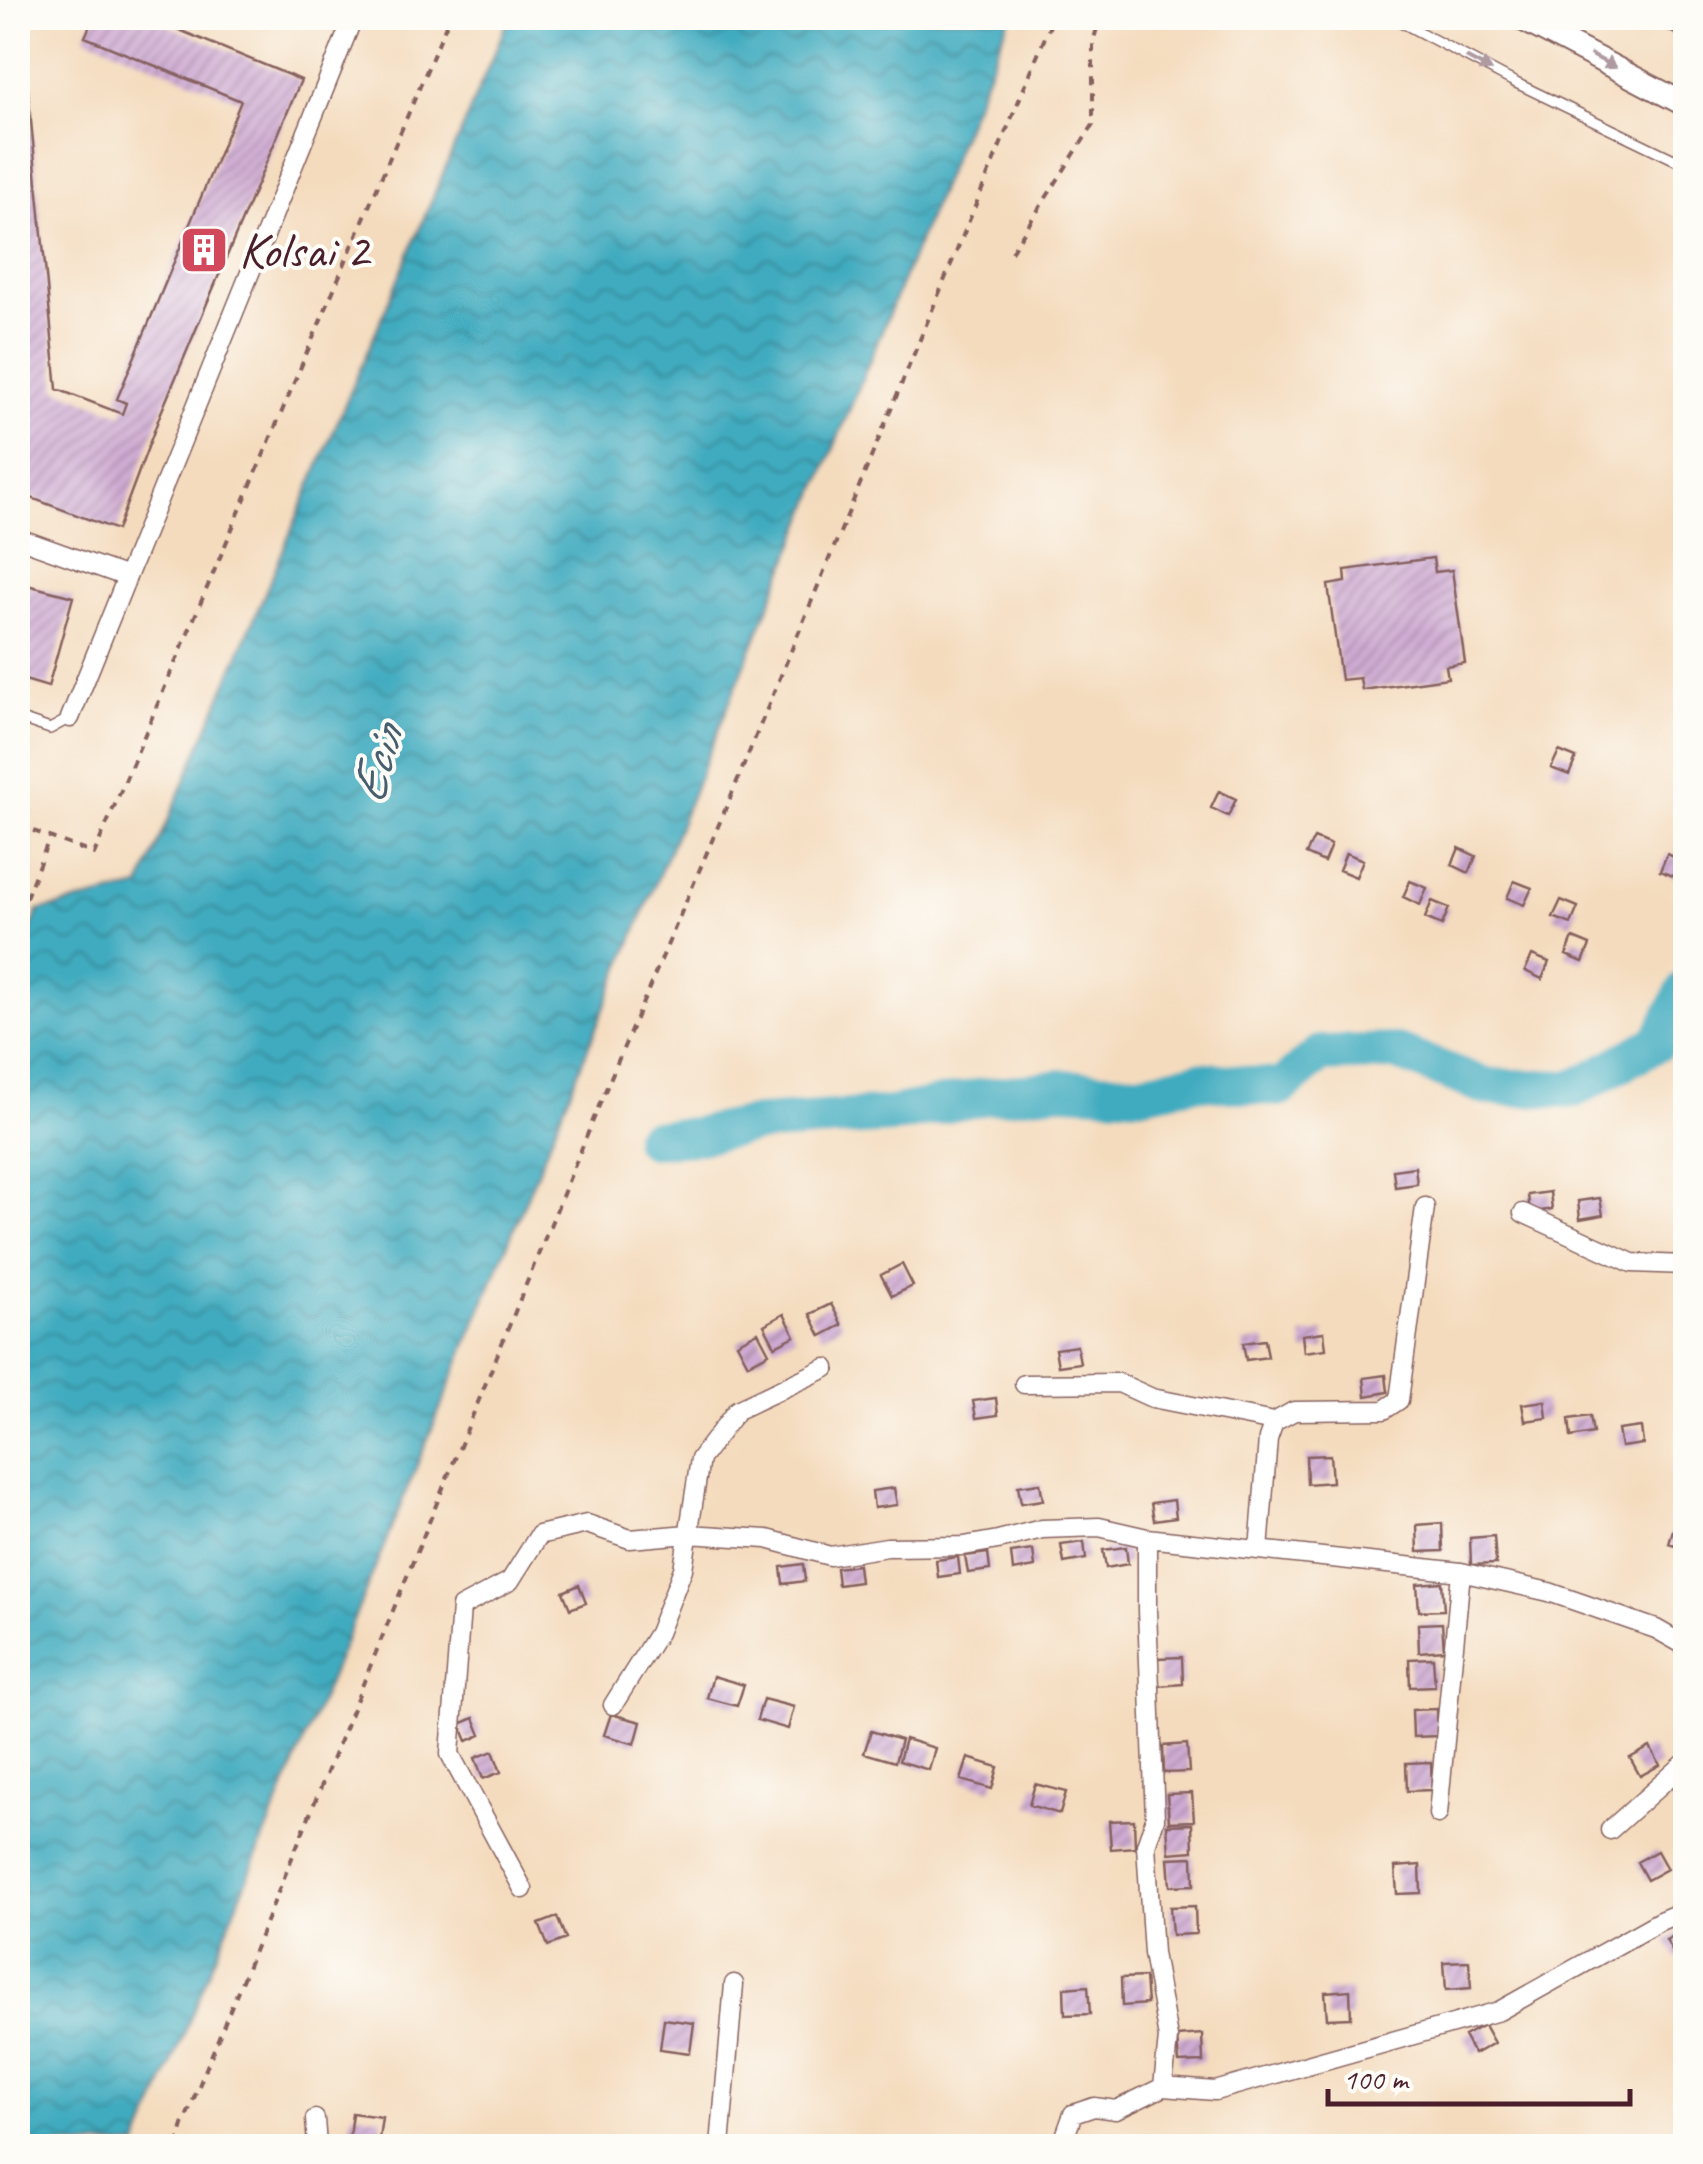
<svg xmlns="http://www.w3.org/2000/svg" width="1703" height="2164" viewBox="0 0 1703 2164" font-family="Caveat,sans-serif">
  <defs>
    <pattern id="water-waves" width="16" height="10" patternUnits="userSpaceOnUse" patternTransform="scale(2.5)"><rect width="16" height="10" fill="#40abbf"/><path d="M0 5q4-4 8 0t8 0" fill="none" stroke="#388b9b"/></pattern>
    <pattern id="building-hatch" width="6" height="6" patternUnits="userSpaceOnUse" patternTransform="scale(2.5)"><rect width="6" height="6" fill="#cfabd3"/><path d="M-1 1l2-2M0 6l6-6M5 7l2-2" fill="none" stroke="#aa8bab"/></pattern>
  </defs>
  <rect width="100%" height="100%" fill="#fdfcf7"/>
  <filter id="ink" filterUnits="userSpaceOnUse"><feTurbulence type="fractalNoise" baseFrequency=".01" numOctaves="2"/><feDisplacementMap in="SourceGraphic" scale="20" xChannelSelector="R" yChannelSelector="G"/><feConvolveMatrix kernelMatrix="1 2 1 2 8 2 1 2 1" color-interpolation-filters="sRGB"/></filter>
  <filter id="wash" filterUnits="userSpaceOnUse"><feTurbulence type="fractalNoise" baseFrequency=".0048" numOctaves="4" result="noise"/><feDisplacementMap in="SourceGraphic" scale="40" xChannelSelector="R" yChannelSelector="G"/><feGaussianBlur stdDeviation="2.25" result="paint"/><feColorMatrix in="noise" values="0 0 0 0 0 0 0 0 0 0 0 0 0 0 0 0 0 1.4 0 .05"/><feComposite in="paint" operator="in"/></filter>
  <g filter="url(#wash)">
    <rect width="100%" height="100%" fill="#f4dbbe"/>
    <!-- water -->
    <path fill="url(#water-waves)" stroke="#456575" stroke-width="2.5" d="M509,18H1010L138,2146H18V961L38,911L140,887Z"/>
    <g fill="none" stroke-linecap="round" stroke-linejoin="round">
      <!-- river -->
      <path stroke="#40abbf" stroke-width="38" d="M652,1139L695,1136L758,1124L892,1115L982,1097L1060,1088L1140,1092L1199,1080L1280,1088L1320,1054L1396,1052L1487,1087L1574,1089L1659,1042L1686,988"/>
    </g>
    <g id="blocks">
      <!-- building -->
      <path fill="url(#building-hatch)" d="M18,18H21L57,389L122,414L126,403L117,399L241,101L85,37L93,18H150L301,80L160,415L117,530L18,493Z
        M1433,558L1435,572L1452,570L1465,663L1446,666L1448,678L1362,690L1360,678L1341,680L1328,585L1346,582L1345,570Z
        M27,585L73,597L48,687L18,678V619Z
        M1559,751L1576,758L1569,775L1551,768Z
        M1219,791L1236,799L1228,816L1211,808Z
        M1314,838L1331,845L1324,862L1306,854Z
        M1459,848L1476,856L1469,873L1452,865Z
        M1346,853L1363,860L1356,877L1339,870Z
        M1667,854L1684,861L1677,878L1660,871Z
        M1410,881L1427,888L1420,905L1403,897Z
        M1514,881L1532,888L1524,905L1507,898Z
        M1561,900L1578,907L1571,924L1553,917Z
        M1432,901L1449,908L1442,925L1425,918Z
        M1573,938L1590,945L1583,962L1566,955Z
        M1532,955L1549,962L1542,979L1525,971Z
        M1415,1167L1417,1184L1395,1187L1393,1170Z
        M1550,1192L1552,1209L1530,1213L1528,1195Z
        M1600,1198L1603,1215L1580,1219L1578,1201Z
        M902,1264L913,1286L892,1296L881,1275Z
        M831,1304L842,1325L821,1336L810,1314Z
        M784,1314L795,1336L775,1346L764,1325Z
        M758,1332L769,1353L748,1364L737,1343Z
        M1324,1332L1326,1349L1304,1352L1302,1335Z
        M1265,1340L1268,1357L1246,1360L1243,1343Z
        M1077,1346L1080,1363L1058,1366L1055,1349Z
        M1386,1375L1388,1392L1366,1396L1364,1378Z
        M996,1398L998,1415L976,1418L973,1401Z
        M1545,1401L1547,1418L1525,1421L1522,1404Z
        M1590,1416L1593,1433L1571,1437L1569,1419Z
        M1641,1427L1643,1444L1621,1447L1618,1430Z
        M1330,1455L1332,1482L1307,1484L1306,1456Z
        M1040,1483L1043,1500L1021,1503L1018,1486Z
        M894,1488L897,1505L874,1508L872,1491Z
        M1174,1500L1176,1517L1154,1520L1151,1503Z
        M1442,1523L1443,1551L1418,1552L1417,1525Z
        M1673,1530L1686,1533V1549L1669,1544Z
        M1494,1536L1496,1564L1471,1565L1470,1538Z
        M1084,1542L1086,1559L1064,1563L1061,1545Z
        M1126,1547L1128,1564L1106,1568L1103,1550Z
        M1033,1550L1035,1567L1013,1571L1011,1553Z
        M988,1553L990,1570L968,1573L965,1556Z
        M958,1557L960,1574L938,1577L936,1560Z
        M803,1564L805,1581L783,1584L781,1567Z
        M858,1565L860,1582L838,1585L836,1568Z
        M1442,1582L1444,1610L1419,1611L1417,1584Z
        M579,1585L586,1603L570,1609L563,1592Z
        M1442,1623L1444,1650L1419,1652L1418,1624Z
        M1182,1657L1183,1684L1159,1686L1157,1658Z
        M1433,1658L1435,1686L1410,1687L1409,1659Z
        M713,1676L744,1685L737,1706L707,1698Z
        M763,1699L794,1707L788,1729L757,1720Z
        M1437,1709L1438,1736L1413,1737L1412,1710Z
        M611,1714L641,1722L635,1744L604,1735Z
        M474,1718L481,1735L467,1741L460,1724Z
        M871,1731L901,1740L895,1762L864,1753Z
        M905,1739L935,1748L929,1770L899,1761Z
        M1187,1744L1189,1772L1164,1773L1163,1746Z
        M1650,1747L1660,1765L1640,1776L1630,1758Z
        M493,1751L501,1772L483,1779L475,1758Z
        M968,1758L998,1767L992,1789L961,1780Z
        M1431,1762L1432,1790L1407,1791L1406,1763Z
        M1035,1784L1066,1792L1060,1814L1029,1805Z
        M1192,1793L1194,1821L1169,1822L1167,1794Z
        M1134,1820L1135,1847L1111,1849L1109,1821Z
        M1192,1824L1193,1851L1169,1853L1167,1825Z
        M1657,1851L1667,1869L1647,1880L1637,1862Z
        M1193,1857L1194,1885L1170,1886L1168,1858Z
        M1420,1865L1421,1893L1397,1894L1395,1867Z
        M1195,1906L1196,1934L1172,1935L1170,1907Z
        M557,1917L566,1939L548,1946L539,1924Z
        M1686,1929V1953L1676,1958L1666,1940Z
        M1469,1961L1471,1988L1446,1990L1444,1962Z
        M1145,1977L1147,2004L1122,2006L1121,1978Z
        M1088,1986L1090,2014L1065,2015L1064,1988Z
        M1350,1990L1351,2018L1327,2019L1325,1992Z
        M664,2019L694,2023L690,2053L660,2049Z
        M1484,2025L1494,2043L1474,2054L1464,2036Z
        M1202,2034L1203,2062L1179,2063L1177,2036Z
        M352,2113L382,2117L378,2146L348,2144Z"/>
    </g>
  </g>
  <g filter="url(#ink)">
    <use href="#blocks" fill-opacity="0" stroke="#86615e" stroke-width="2.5"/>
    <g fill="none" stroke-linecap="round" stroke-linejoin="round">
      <!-- lane casing -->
      <g stroke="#86615e" stroke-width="12">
        <path id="lane" d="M327,18L349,26
          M1393,18L1514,82L1686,165
          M18,718L50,729L70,718"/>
      </g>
      <!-- street casing -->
      <g stroke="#86615e" stroke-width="21">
        <path id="street" d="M18,538L127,577
          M70,718L353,18
          M1523,1213L1632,1263L1686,1265
          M1024,1384L1119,1383L1152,1398L1274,1422L1294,1411L1384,1410L1399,1400L1425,1207
          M1259,1550L1268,1439L1274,1422
          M613,1705L658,1633L683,1569L700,1459L737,1410L826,1368
          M1438,1814L1461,1572
          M1610,1830L1686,1762
          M523,1889L450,1754L461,1607L510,1581L539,1535L587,1524L630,1539L688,1534L767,1539L830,1556L887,1547L964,1546L998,1540L1042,1529L1099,1527L1147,1538L1461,1572L1549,1592L1656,1629L1686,1646
          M1163,2087L1215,2091L1499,2011L1660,1921L1686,1910
          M315,2119L317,2146
          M720,2146L734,1984
          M1066,2146L1064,2139L1073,2114L1094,2107L1116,2110L1163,2087L1168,2038L1153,1953L1146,1845L1155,1819L1147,1610V1538"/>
      </g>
      <!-- secondary casing -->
      <g stroke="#86615e" stroke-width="26">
        <path id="secondary" d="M1520,18L1686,105
          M1670,18L1686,26"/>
      </g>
      <!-- path -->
      <path stroke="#86615e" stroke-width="4" stroke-dasharray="8 8" stroke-linecap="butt" d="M1011,252L1093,125V42L1100,18
        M18,825L94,854L449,18
        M18,911L21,910L49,839
        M177,2146L183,2125L603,1096L731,796L1053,18"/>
      <!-- lane -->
      <use href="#lane" stroke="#fff" stroke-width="9"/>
      <!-- street -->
      <use href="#street" stroke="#fff" stroke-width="18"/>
      <!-- secondary -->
      <use href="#secondary" stroke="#fff" stroke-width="22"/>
    </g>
    <!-- one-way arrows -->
    <defs><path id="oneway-solid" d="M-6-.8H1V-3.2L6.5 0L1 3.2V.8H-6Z" transform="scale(2.5)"/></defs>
    <g fill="#ae9aa0">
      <use href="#oneway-solid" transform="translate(1603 61) rotate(28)"/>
      <use href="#oneway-solid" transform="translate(1479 64) rotate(28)"/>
    </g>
  </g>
  <!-- icons -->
  <defs>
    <g id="building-square" transform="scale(2.5)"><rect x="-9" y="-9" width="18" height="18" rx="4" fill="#d1495b" stroke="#fdfcf7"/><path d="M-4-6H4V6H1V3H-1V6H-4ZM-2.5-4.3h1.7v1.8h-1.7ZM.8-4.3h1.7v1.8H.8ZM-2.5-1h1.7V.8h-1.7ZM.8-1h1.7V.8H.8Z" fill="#fff"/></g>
  </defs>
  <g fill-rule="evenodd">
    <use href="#building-square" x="204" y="250"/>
  </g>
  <g text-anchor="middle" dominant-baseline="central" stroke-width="8" stroke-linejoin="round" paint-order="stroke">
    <!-- poi labels -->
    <g font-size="50" fill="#4a1f2b" stroke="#fdfcf7" text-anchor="start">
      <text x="239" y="250">Kolsai 2</text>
    </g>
    <!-- water labels -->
    <g font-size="52" font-style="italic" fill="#465e6e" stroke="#fdfcf7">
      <text transform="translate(376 765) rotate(-74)">Есіл</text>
    </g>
  </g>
  <!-- margin -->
  <rect width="1703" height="2164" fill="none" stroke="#fdfcf7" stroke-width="60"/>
  <!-- scale -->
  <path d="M1328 2089v15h302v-15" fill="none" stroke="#4a1f2b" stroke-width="5"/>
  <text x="1343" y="2089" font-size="30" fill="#4a1f2b" stroke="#fdfcf7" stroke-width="8" paint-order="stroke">100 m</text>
</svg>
